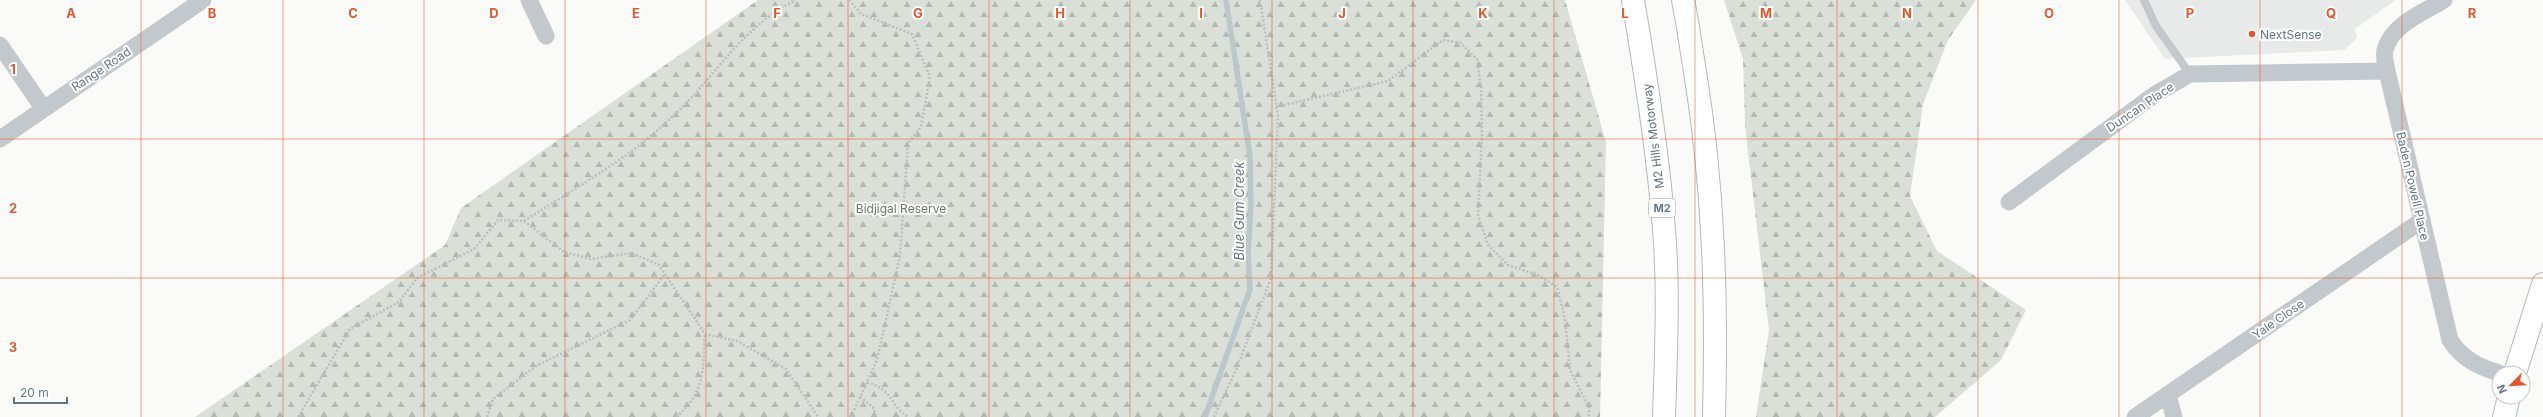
<svg xmlns="http://www.w3.org/2000/svg" width="2543" height="417" viewBox="0 0 2543 417" font-family="Inter,sans-serif">
  <defs>
    <pattern id="forest-firs" width="22" height="20" patternUnits="userSpaceOnUse"><rect width="22" height="20" fill="#dadfd7"/><path d="M5 1l3.5 6h-7zM16 11l3.5 6h-7z" fill="#b4b9b4"/></pattern>
  </defs>
  <rect width="100%" height="100%" fill="#fafaf8"/>
  <!-- built -->
  <path fill="#e8e9e9" d="M2125,0H2396L2355,29L2357,38L2345,50L2165,59Z"/>
  <!-- forest -->
  <path fill="url(#forest-firs)" d="M758,0H1565L1606,142L1600,417H195L445,245L461,208Z
    M1724,0H1976L1948,40L1923,104L1910,196L1937,251L2026,310L2001,360L1935,417H1756L1769,330L1745,126L1743,59Z"/>
  <g fill="none" stroke-linecap="round" stroke-linejoin="round">
    <!-- stream -->
    <path stroke="#bbc7cb" stroke-width="5.5" d="M1205,417L1250,289L1248,254L1251,206L1250,156L1226,0"/>
    <!-- secondary casing -->
    <g stroke="#b3babf" stroke-width="24">
      <path id="secondary" d="M2515,373L2543,284
        M2504,417L2509,397"/>
    </g>
    <!-- highway casing -->
    <g stroke="#b4b9bd" stroke-width="24">
      <path id="highway" d="M1633,0C1646,76 1658,152 1664,229C1669,291 1666,355 1664,417
        M1683,0C1688,24 1691,48 1695,72C1714,187 1717,301 1714,417"/>
    </g>
    <!-- path -->
    <path stroke="#bbbfc2" stroke-width="2.5" stroke-dasharray="2 2" stroke-linecap="butt" d="M849,0L861,14L912,34L930,77L921,127L908,143L900,256L877,360L851,417
      M1276,107L1388,81L1443,40L1461,43L1477,59L1481,87L1482,134L1478,215L1488,245L1508,265L1538,275L1557,287L1565,319L1570,370L1589,407V417
      M524,221C574,189 628,159 671,118C713,80 743,25 796,0
      M867,382C894,391 888,403 908,417
      M860,397L873,407L876,417
      M298,417L350,329L399,302L417,278L474,249L498,220L524,221L564,252L591,259L632,253L659,265L705,334L737,341L786,369L818,417
      M487,417L493,399L536,366L630,320L665,274
      M676,417C705,393 703,369 705,334
      M1214,417L1236,370L1271,278L1278,116L1260,0"/>
    <!-- lane -->
    <path stroke="#c3c8cc" stroke-width="8" d="M2144,0L2156,26L2190,74"/>
    <!-- street -->
    <path stroke="#c3c8cc" stroke-width="17" d="M529,0L546,36
      M2444,0C2423,13 2392,24 2385,50C2383,56 2386,65 2387,71L2450,340C2462,359 2479,367 2499,373
      M0,45L43,108
      M0,139L203,0
      M2009,202L2154,95L2190,74L2387,71
      M2168,395L2174,417
      M2135,417L2421,221"/>
    <!-- secondary -->
    <use href="#secondary" stroke="#fff" stroke-width="22"/>
    <!-- highway -->
    <use href="#highway" stroke="#fff" stroke-width="22"/>
  </g>
  <!-- grid -->
  <path fill="none" stroke="#e4572e" stroke-width="1" stroke-opacity="0.55" d="M141,0V417M283,0V417M424,0V417M565,0V417M706,0V417M848,0V417M989,0V417M1130,0V417M1272,0V417M1413,0V417M1554,0V417M1695,0V417M1837,0V417M1978,0V417M2119,0V417M2260,0V417M2402,0V417M0,139H2543M0,278H2543"/>
  <!-- markers -->
  <circle fill="#e4572e" stroke="#fff" stroke-width="1.5" cx="2252" cy="34" r="4"/>
  <g text-anchor="middle" dominant-baseline="central" stroke-width="4" stroke-linejoin="round" paint-order="stroke">
    <!-- shield labels -->
    <rect fill="#fff" stroke="#939fa8" stroke-width="1" x="1649" y="199" width="26" height="18" rx="3"/>
    <g font-size="11" font-weight="bold" fill="#657683">
      <text x="1662" y="208">M2</text>
    </g>
    <!-- poi labels -->
    <g font-size="12" fill="#657683" stroke="#fff" text-anchor="start">
      <text x="2260" y="34">NextSense</text>
    </g>
    <!-- street labels -->
    <g font-size="12" fill="#657683" stroke="#fff">
      <text transform="translate(101 69) rotate(-34)">Range Road</text>
      <text transform="translate(2140 107) rotate(-34)">Duncan Place</text>
      <text transform="translate(1653 136) rotate(-97)">M2 Hills Motorway</text>
      <text transform="translate(2413 186) rotate(77)">Baden Powell Place</text>
      <text transform="translate(2278 319) rotate(-35)">Yale Close</text>
    </g>
    <!-- park labels -->
    <g font-size="12" fill="#687a64" stroke="#fff">
      <text x="901" y="208">Bidjigal Reserve</text>
    </g>
    <!-- water labels -->
    <g font-size="13" font-style="italic" fill="#60757c" stroke="#fff">
      <text transform="translate(1239 211) rotate(-90)">Blue Gum Creek</text>
    </g>
  </g>
  <g font-size="13" text-anchor="middle" font-weight="bold" fill="#e4572e" stroke="#fff" stroke-width="4" stroke-linejoin="round" paint-order="stroke">
    <text x="71" y="18">A</text>
    <text x="212" y="18">B</text>
    <text x="353" y="18">C</text>
    <text x="494" y="18">D</text>
    <text x="636" y="18">E</text>
    <text x="777" y="18">F</text>
    <text x="918" y="18">G</text>
    <text x="1060" y="18">H</text>
    <text x="1201" y="18">I</text>
    <text x="1342" y="18">J</text>
    <text x="1483" y="18">K</text>
    <text x="1625" y="18">L</text>
    <text x="1766" y="18">M</text>
    <text x="1907" y="18">N</text>
    <text x="2049" y="18">O</text>
    <text x="2190" y="18">P</text>
    <text x="2331" y="18">Q</text>
    <text x="2472" y="18">R</text>
    <text x="13" y="74">1</text>
    <text x="13" y="213">2</text>
    <text x="13" y="352">3</text>
  </g>
  <!-- north arrow -->
  <g transform="translate(2511 385) rotate(246)"><circle r="19" fill="#ffffff" stroke="#c1c8cd"/>
  <path d="M0-3L7 15L0 10L-7 15Z" fill="#e4572e"/>
  <text y="-6" font-size="11" font-weight="bold" text-anchor="middle" fill="#657683">N</text>
  </g>
  <!-- scale -->
  <path d="M14 397v6h53v-6" fill="none" stroke="#657683" stroke-width="2"/>
  <text x="20" y="397" font-size="12" fill="#657683" stroke="#ffffff" stroke-width="3" paint-order="stroke">20 m</text>
</svg>
